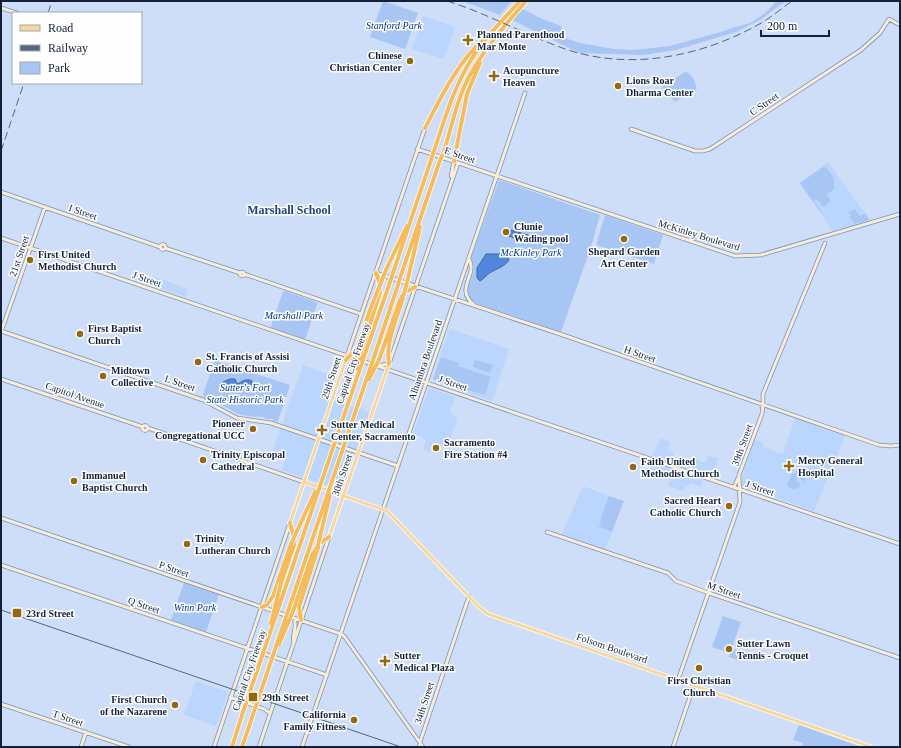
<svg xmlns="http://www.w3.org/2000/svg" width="901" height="748" viewBox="0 0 901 748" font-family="Georgia,serif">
  <rect width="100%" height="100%" fill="#cedef8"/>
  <!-- built -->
  <path fill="#bad5fe" d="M423,16L455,27L444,59L412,49Z
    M828,162L870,220L833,231L799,183Z
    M156,277L188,289L186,297L153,286Z
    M450,329L509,349L492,401L434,381L433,379L442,349Z
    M303,365L336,377L329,399L370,412L341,490L282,470L286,456L272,452Z
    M429,388L455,397L450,412L453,414V416L458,417L450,441L446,440L443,446L433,442L429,452L423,450L426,439L413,434Z
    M795,418L845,435L814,511L742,486V477L754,439L762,442L765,448L783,454Z
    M660,438L670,442L668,450L674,452L671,463L652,456Z
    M708,456L718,458L711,477L691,470L695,459L705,463Z
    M652,463L702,480L701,487L690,483L688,487L685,486L684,491L668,486L670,479L649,471Z
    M583,486L609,496L604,511L602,514L600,525L597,526L612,532L605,549L562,534Z
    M196,681L228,692L216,726L184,715Z"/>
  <!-- green -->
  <path fill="#a8c6f4" d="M383,1L418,13L405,49L370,37Z
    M462,1H512L500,15Z
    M777,1H786L760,20L736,32L676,50L643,55L579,53L510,19L523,9L540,18L561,26L565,38L580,43L614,49L633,50L670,46L724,31L735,27L750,23L764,14Z
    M686,72C693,75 695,82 697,89L675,102L662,87L680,75Z
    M825,166L834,178V189L827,194L831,201L823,207L817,199L814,201L821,211H820L800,183Z
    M499,180L600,215L591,247L561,332L477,304C459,293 473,282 474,268C474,265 472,261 471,258Z
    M855,209L860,216L865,213L869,220L855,224L850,218L851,216L849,212Z
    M605,215L663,235L654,264L596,245Z
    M285,291L316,302L317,304L306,337L304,339L272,328L271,326L283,292Z
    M441,357L459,363L458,366L491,377L485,395L433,379Z
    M475,360L493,365L490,373L473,367Z
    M217,361L290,385L278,421L276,422L273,421V419H265L264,417L248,416L238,414L213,400L204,397L203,395L214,362Z
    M796,471L806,474L804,482L799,477L796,480L800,485L799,488L793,489L787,486L792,473L795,474Z
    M609,496L624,501L612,532L597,526L600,525C600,516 606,505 609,496Z
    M184,583L219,595L206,632L171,620Z
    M723,616L741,622L732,648L744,653L741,661L729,657L730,653L712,647Z
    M799,725L861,747H802L803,743L793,740Z"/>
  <!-- water -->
  <path fill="#5086dd" stroke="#3d68ac" d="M511,230L528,235L525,242L509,236Z
    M486,254H500L507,256L509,260C505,266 499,268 493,271C488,273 485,278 480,281L477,278V268Z
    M230,379H235L237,384L245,380H250L252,381V384L250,386L235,389L234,387L235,384L233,383L229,387H222L223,382Z"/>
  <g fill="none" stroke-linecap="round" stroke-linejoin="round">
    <!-- secondary casing -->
    <g stroke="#6e94cf" stroke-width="4.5">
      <path id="secondary" d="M1,8L17,13
        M631,129L695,151H703L710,149L861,50L880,33L889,19L900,25
        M417,149L735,256L761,255L900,214
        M451,176L454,161
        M1,192L160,247
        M1,238L900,544
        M160.5 247a2.5 2.5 0 1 1 5 0a2.5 2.5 0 1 1-5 0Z
        M165,248L240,273
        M469,259C478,276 454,288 474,305
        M240 274a2 2 0 1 1 4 0a2 2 0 1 1-4 0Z
        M376,273L563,335L879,445L891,446L900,445
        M244,274L361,314
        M1,331L203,400L237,418L271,423L398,466
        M1,332L45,207
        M347,356L425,128
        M376,366L389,364L458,163
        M1,379L143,427
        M142.5 428a2.5 2.5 0 1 1 5 0a2.5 2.5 0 1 1-5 0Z
        M148,428L304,482
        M734,487L739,476
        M1,518L341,634L344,636L423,747
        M547,532L668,573L676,581L706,592L900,658
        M1,565L327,675
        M294,643C291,635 298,629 294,618
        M678,680L740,502L739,475L762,414L763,405V394L825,243
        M230,697L264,709L270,713
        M1,704L129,747
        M81,747L86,732
        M214,747L290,523
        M259,747L329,537
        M302,747L525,93
        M419,747L421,739L469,596
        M673,747L694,685"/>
    </g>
    <!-- primary casing -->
    <g stroke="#fff" stroke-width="4.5">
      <path id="primary" d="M304,482L387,511L479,607L488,614L871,747
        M290,523L347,356
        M329,537L389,364"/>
    </g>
    <!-- highway casing -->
    <g stroke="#fff" stroke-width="5.5">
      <path id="highway" d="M425,128C440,99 459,60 484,39
        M435,148C445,118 454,87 471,60C484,38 503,20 520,1
        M444,151C452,126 457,98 470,75C485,48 506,24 526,1
        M454,161L467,94L480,63
        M386,270L407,226
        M393,273L431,160
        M401,275L439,163
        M408,278L420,227
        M361,352L380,293L379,281L376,273
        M365,354L389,285
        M374,357L397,288
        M357,359V348L370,310
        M346,360L356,349
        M379,360L400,300L404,293L415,287
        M389,364C385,342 397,319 403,298
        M281,583L294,545L293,534L290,523
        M262,607L267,605L273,596L291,544
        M292,614L312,555L320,543L329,537
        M301,620L299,607L318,548
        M231,747L233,744L242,715"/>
    </g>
    <!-- secondary -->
    <use href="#secondary" stroke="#fcebce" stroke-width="3"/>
    <!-- primary -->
    <use href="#primary" stroke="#f8d79d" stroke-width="3"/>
    <!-- highway -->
    <use href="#highway" stroke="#f4bc5c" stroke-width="4"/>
    <!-- tram -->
    <path stroke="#56667e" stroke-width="1" d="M1,610L401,747"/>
    <!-- rail -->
    <path stroke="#56667e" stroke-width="1" stroke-dasharray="8 4" stroke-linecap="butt" d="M447,1C489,14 527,36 568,50C633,71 704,56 763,22C773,16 782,8 792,1
      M48,13L52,1
      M1,151L24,83"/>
    <!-- highway-bridge casing -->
    <g stroke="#fff" stroke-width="5.5" stroke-linecap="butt">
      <path id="highway-bridge" d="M431,160L435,148
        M439,163L444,151
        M389,285L393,273
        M397,288L401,275
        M404,294L408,278
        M370,310L386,270
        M358,369L361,352
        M369,379L379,360
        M291,544L315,492
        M318,545L330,495
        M271,623L281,583
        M279,644L292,614
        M242,715L365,354
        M242,747L374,357"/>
    </g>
    <!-- highway-bridge -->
    <use href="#highway-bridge" stroke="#f4bc5c" stroke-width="4"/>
  </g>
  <!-- markers -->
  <g fill="#926811" stroke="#fefefe" stroke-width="1.5">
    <path d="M466 34h4v4h4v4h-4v4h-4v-4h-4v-4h4z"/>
    <circle cx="410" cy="61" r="4"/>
    <path d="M492 70h4v4h4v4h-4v4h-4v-4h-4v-4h4z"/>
    <circle cx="618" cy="86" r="4"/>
    <circle cx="506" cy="232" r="4"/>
    <circle cx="624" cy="239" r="4"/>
    <circle cx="30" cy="260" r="4"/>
    <circle cx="80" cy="334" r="4"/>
    <circle cx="198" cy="362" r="4"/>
    <circle cx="103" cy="376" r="4"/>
    <circle cx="253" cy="429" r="4"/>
    <path d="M320 424h4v4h4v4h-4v4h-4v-4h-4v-4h4z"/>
    <circle cx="436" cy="448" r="4"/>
    <circle cx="203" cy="460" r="4"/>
    <path d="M787 460h4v4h4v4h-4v4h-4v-4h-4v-4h4z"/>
    <circle cx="633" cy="467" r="4"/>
    <circle cx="74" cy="481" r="4"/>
    <circle cx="729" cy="506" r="4"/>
    <circle cx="187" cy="544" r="4"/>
    <rect x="12" y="608" width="10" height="10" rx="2"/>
    <circle cx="729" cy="649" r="4"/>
    <path d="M383 655h4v4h4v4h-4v4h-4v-4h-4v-4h4z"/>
    <circle cx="699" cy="668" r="4"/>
    <rect x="248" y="692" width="10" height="10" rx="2"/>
    <circle cx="175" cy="705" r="4"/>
    <circle cx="354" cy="720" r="4"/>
  </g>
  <g text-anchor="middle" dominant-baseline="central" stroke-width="3" stroke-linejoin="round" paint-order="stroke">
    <!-- park labels -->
    <g font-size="10" font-style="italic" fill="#013784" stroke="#fefefe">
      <text x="394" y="25">Stanford Park</text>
      <text x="531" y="252">McKinley Park</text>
      <text x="294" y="315">Marshall Park</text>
      <text x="245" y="387">Sutter's Fort<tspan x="245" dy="12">State Historic Park</tspan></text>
      <text x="195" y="607">Winn Park</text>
    </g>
    <!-- poi labels -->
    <g font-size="10" font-weight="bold" fill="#122138" stroke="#fefefe" text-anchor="start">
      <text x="477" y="34">Planned Parenthood<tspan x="477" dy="12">Mar Monte</tspan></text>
      <text x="402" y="55" text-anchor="end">Chinese<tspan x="402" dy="12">Christian Center</tspan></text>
      <text x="503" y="70">Acupuncture<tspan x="503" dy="12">Heaven</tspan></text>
      <text x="626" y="80">Lions Roar<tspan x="626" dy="12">Dharma Center</tspan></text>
      <text x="514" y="226">Clunie<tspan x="514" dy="12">Wading pool</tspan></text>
      <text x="624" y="251" text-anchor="middle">Shepard Garden<tspan x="624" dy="12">Art Center</tspan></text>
      <text x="38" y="254">First United<tspan x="38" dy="12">Methodist Church</tspan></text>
      <text x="88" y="328">First Baptist<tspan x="88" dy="12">Church</tspan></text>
      <text x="206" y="356">St. Francis of Assisi<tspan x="206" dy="12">Catholic Church</tspan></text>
      <text x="111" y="370">Midtown<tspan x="111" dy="12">Collective</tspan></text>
      <text x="245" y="423" text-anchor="end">Pioneer<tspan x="245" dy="12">Congregational UCC</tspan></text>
      <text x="331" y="424">Sutter Medical<tspan x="331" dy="12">Center, Sacramento</tspan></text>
      <text x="444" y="442">Sacramento<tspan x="444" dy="12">Fire Station #4</tspan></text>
      <text x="211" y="454">Trinity Episcopal<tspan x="211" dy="12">Cathedral</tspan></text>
      <text x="798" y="460">Mercy General<tspan x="798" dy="12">Hospital</tspan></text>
      <text x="641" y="461">Faith United<tspan x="641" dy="12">Methodist Church</tspan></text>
      <text x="82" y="475">Immanuel<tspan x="82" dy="12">Baptist Church</tspan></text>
      <text x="721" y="500" text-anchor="end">Sacred Heart<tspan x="721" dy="12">Catholic Church</tspan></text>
      <text x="195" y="538">Trinity<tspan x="195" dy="12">Lutheran Church</tspan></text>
      <text x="26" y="613">23rd Street</text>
      <text x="737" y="643">Sutter Lawn<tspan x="737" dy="12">Tennis - Croquet</tspan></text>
      <text x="394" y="655">Sutter<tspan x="394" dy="12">Medical Plaza</tspan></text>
      <text x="699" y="680" text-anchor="middle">First Christian<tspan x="699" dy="12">Church</tspan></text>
      <text x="262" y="697">29th Street</text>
      <text x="167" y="699" text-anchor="end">First Church<tspan x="167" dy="12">of the Nazarene</tspan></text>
      <text x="346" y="714" text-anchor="end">California<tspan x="346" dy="12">Family Fitness</tspan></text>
    </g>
    <!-- street labels -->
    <g font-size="10" fill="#122138" stroke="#fefefe">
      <text transform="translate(764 104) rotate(-34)">C Street</text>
      <text transform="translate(460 155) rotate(19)">E Street</text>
      <text transform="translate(83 212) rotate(19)">I Street</text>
      <text transform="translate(699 235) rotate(17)">McKinley Boulevard</text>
      <text transform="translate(19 256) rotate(-71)">21st Street</text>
      <text transform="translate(147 279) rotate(19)">J Street</text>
      <text transform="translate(640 354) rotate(19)">H Street</text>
      <text transform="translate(425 360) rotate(-71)">Alhambra Boulevard</text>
      <text transform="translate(353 363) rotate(-71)">Capital City Freeway</text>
      <text transform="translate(331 378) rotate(-72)">29th Street</text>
      <text transform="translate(180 383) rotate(19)">L Street</text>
      <text transform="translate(453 383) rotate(19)">J Street</text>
      <text transform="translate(75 395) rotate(19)">Capitol Avenue</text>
      <text transform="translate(742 445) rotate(-70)">39th Street</text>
      <text transform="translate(342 475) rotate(-71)">30th Street</text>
      <text transform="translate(760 488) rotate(19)">J Street</text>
      <text transform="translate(174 569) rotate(19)">P Street</text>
      <text transform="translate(724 590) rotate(19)">M Street</text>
      <text transform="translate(144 605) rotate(19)">Q Street</text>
      <text transform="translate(612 648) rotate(19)">Folsom Boulevard</text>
      <text transform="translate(249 670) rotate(-71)">Capital City Freeway</text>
      <text transform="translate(424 703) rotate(-72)">34th Street</text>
      <text transform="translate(68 718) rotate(19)">T Street</text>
    </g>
    <!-- quarter labels -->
    <g font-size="12" font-weight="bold" fill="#214378" stroke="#fefefe">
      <text x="289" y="210">Marshall School</text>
    </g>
  </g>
  <!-- border -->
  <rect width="901" height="748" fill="none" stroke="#122138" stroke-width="4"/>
  <!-- legend -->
  <rect x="12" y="12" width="130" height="72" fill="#fefefe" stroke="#a0a6af"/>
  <rect x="20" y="25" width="20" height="6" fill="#f8d79d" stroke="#a0a6af"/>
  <text x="48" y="32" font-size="12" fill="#122138">Road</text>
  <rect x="20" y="45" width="20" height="6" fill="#56667e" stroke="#a0a6af"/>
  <text x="48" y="52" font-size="12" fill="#122138">Railway</text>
  <rect x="20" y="62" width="20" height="12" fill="#a8c6f4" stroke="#a0a6af"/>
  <text x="48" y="72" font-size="12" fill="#122138">Park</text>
  <!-- scale -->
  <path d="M761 30v6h68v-6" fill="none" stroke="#122138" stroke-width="2"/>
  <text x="767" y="30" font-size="12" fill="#122138" stroke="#fefefe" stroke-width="3" paint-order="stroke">200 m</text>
</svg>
